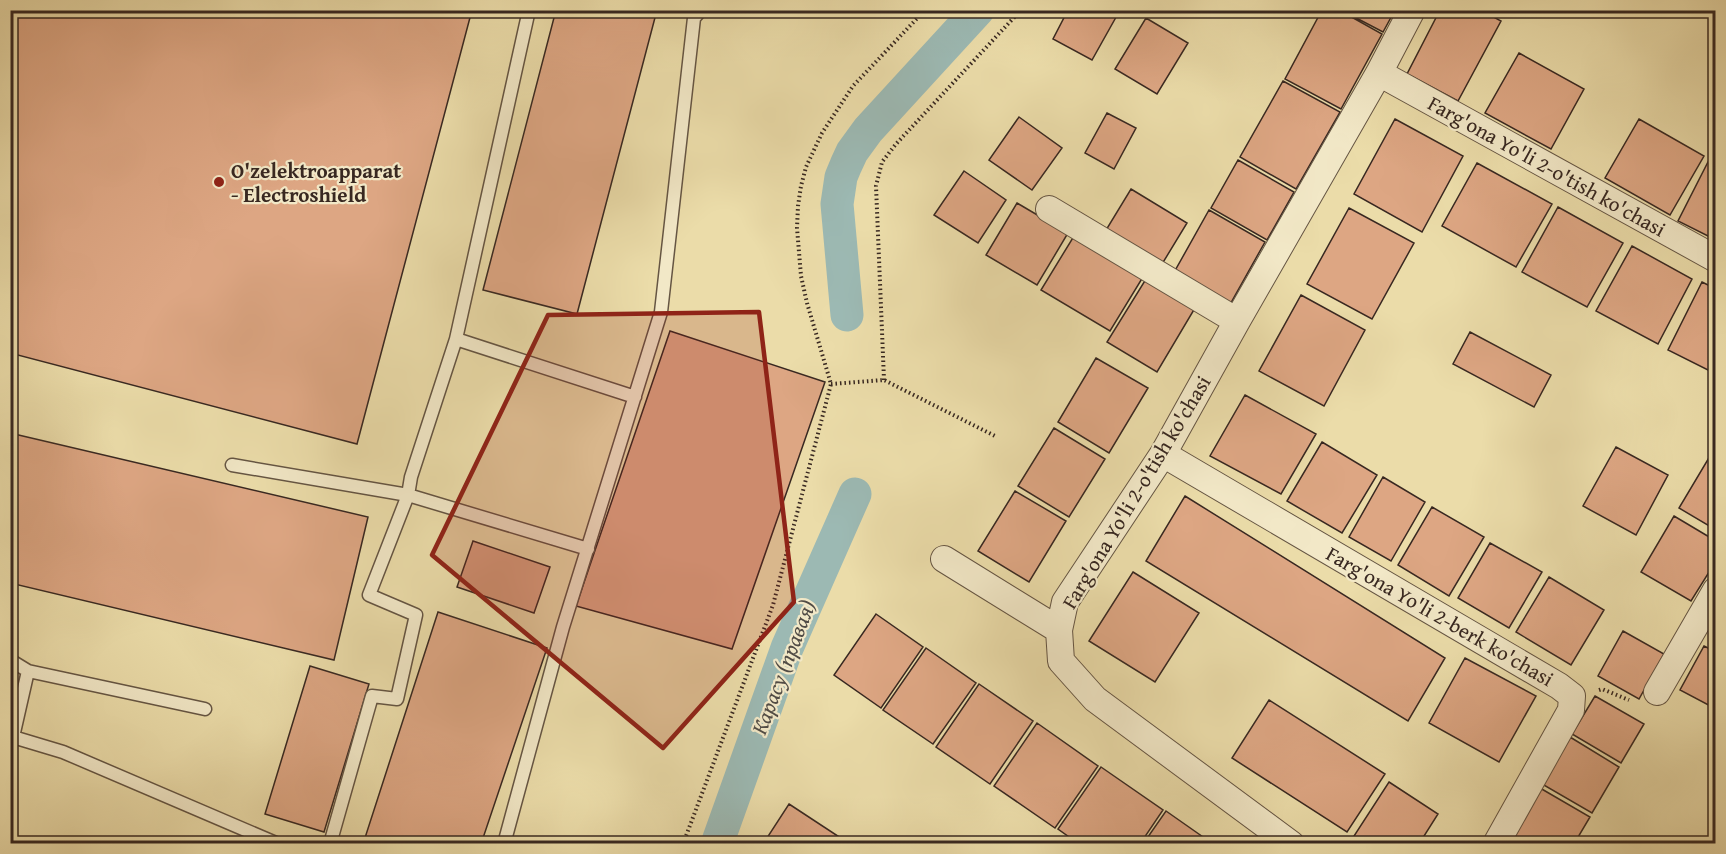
<svg xmlns="http://www.w3.org/2000/svg" width="1726" height="854" viewBox="0 0 1726 854" font-family="'Gentium Book Plus',serif">
  <rect width="100%" height="100%" fill="#ebdca9"/>
  <filter id="stains"><feTurbulence type="fractalNoise" baseFrequency=".00333" numOctaves="4"/><feColorMatrix values="0 0 0 0 .2 0 0 0 0 .09 0 0 0 0 .02 0 0 0 .5 -.17"/></filter>
  <radialGradient id="worn" r=".72"><stop offset=".6" stop-color="#630" stop-opacity="0"/><stop offset="1" stop-color="#630" stop-opacity=".3"/></radialGradient>
  <g fill="none" stroke-linecap="round" stroke-linejoin="round">
    <!-- canal -->
    <path stroke="#9cb9b3" stroke-width="33" d="M847,315L837,204L841,177L846,165L852,152L868,130L978,10
      M717,844L787,648L855,494"/>
  </g>
  <!-- building -->
  <path fill="#dda683" stroke="#382821" stroke-width="1.5" d="M10,10H472L357,444L10,353Z
    M556,10H657L577,314L483,290Z
    M1068,10H1120L1092,60L1053,39Z
    M1322,10H1339L1382,34L1341,109L1285,79Z
    M1341,10H1395L1383,32Z
    M1440,10H1481L1501,21L1458,101L1407,74Z
    M1146,18L1188,43L1157,94L1115,69Z
    M1519,53L1584,89L1551,149L1485,113Z
    M1283,81L1340,112L1296,189L1240,157Z
    M1107,113L1136,128L1114,169L1085,153Z
    M1019,117L1062,148L1032,190L989,160Z
    M1395,119L1463,156L1422,232L1354,194Z
    M1639,119L1704,156L1670,215L1605,178Z
    M1710,158L1716,161V240L1678,221Z
    M1238,160L1294,192L1267,240L1211,208Z
    M1477,163L1552,204L1516,267L1442,226Z
    M964,171L1006,200L978,243L934,215Z
    M1131,189L1187,223L1159,269L1103,235Z
    M1017,203L1068,233L1037,285L986,255Z
    M1558,207L1623,243L1587,307L1522,272Z
    M1349,208L1414,243L1372,319L1307,284Z
    M1209,210L1265,242L1228,308L1172,276Z
    M1074,236L1143,277L1110,331L1041,290Z
    M1632,246L1692,279L1658,344L1596,311Z
    M1146,279L1195,308L1157,372L1107,342Z
    M1702,282L1716,289V374L1668,350Z
    M1301,295L1365,330L1324,406L1259,371Z
    M670,331L825,382L732,649L576,606Z
    M1470,332L1551,375L1534,407L1453,364Z
    M1096,358L1148,388L1109,453L1058,422Z
    M1245,395L1316,434L1281,494L1210,456Z
    M1054,428L1105,459L1069,517L1018,486Z
    M10,433L368,517L334,660L10,583Z
    M1322,442L1377,475L1342,533L1287,501Z
    M1616,447L1668,475L1636,535L1583,506Z
    M1710,456L1716,459V530L1679,508Z
    M1383,477L1425,502L1391,561L1349,537Z
    M1015,491L1066,521L1029,582L978,551Z
    M1185,496L1445,658L1408,721L1146,561Z
    M1432,507L1484,537L1449,596L1398,565Z
    M1674,516L1716,541V561L1691,601L1641,572Z
    M473,541L550,567L534,613L457,587Z
    M1490,543L1542,572L1509,628L1458,598Z
    M1133,572L1199,613L1155,682L1089,641Z
    M1549,577L1604,610L1571,665L1516,632Z
    M438,612L547,648L481,844H363Z
    M876,614L923,647L881,708L834,675Z
    M1623,631L1664,654L1639,699L1598,676Z
    M1704,646L1716,652V709L1680,690Z
    M926,648L976,683L933,744L883,710Z
    M1465,658L1536,696L1499,762L1429,723Z
    M310,666L369,684L324,832L265,814Z
    M979,684L1033,721L990,784L936,747Z
    M1595,696L1644,724L1621,763L1572,734Z
    M1269,700L1385,774L1347,832L1232,758Z
    M1037,723L1098,766L1055,828L994,786Z
    M1570,737L1619,767L1592,813L1542,784Z
    M1101,767L1163,810L1140,844H1079L1058,829Z
    M1389,782L1438,814L1419,844H1366L1354,836Z
    M1540,788L1590,817L1574,844H1507Z
    M789,804L850,844H763Z
    M1166,811L1213,844H1143Z"/>
  <g fill="none" stroke-linecap="round" stroke-linejoin="round">
    <!-- lane casing -->
    <g stroke="#655543" stroke-width="15">
      <path id="lane" d="M529,10L456,339L411,477L408,495L588,549
        M456,339L635,397
        M232,465L408,495L369,595L416,615L397,699L372,696L330,844
        M10,660L28,671L205,709
        M13,737L28,671
        M10,746L13,737L63,752L278,844
        M504,844L563,627L661,312L694,18L701,10"/>
    </g>
    <!-- street casing -->
    <g stroke="#655543" stroke-width="28">
      <path id="street" d="M1379,73L1716,259
        M1049,209L1237,321
        M1163,454L1559,686L1572,696L1571,710L1496,844
        M944,559L1059,630
        M1657,692L1716,590
        M1291,844L1095,699L1061,661L1059,630L1065,602L1163,454L1237,321L1379,73L1412,10"/>
    </g>
    <!-- path -->
    <path stroke="#382821" stroke-width="4" stroke-dasharray="1.5 3" stroke-linecap="butt" d="M884,380L876,186L882,162L896,144L1021,10
      M831,384L884,380L995,436
      M1599,690L1602,689L1629,700
      M683,844L773,605L831,384L807,303L801,276L797,228L798,206L801,186L806,167L822,133L853,86L925,10"/>
    <!-- lane -->
    <use href="#lane" stroke="#f2e8c7" stroke-width="12"/>
    <!-- street -->
    <use href="#street" stroke="#f2e8c7" stroke-width="26"/>
  </g>
  <!-- marked area -->
  <path fill="#8f2418" fill-opacity="0.2" stroke="#8f2418" stroke-width="4.5" stroke-linejoin="round" d="M759,312L794,602L663,748L432,555L548,315Z"/>
  <!-- markers -->
  <circle fill="#8f2418" stroke="#f2e8c7" stroke-width="2" cx="219" cy="182" r="6"/>
  <g text-anchor="middle" dominant-baseline="central" stroke-width="4.5" stroke-linejoin="round" paint-order="stroke">
    <!-- street labels -->
    <g font-size="21" fill="#382821" stroke="#f2e8c7">
      <text transform="translate(1547 166) rotate(29)">Farg'ona Yo'li 2-o'tish ko'chasi</text>
      <text transform="translate(1136 492) rotate(-59)">Farg'ona Yo'li 2-o'tish ko'chasi</text>
      <text transform="translate(1440 616) rotate(30)">Farg'ona Yo'li 2-berk ko'chasi</text>
    </g>
    <!-- poi labels -->
    <g font-size="21" font-weight="bold" fill="#382821" stroke="#f2e8c7" text-anchor="start">
      <text x="231" y="170">O'zelektroapparat<tspan x="231" dy="24">- Electroshield</tspan></text>
    </g>
    <!-- water labels -->
    <g font-size="22" font-style="italic" fill="#514c46" stroke="#f2e8c7">
      <text transform="translate(783 667) rotate(-69)">Карасу (правая)</text>
    </g>
  </g>
  <!-- margin -->
  <rect width="1726" height="854" fill="none" stroke="#ebdca9" stroke-width="36"/>
  <rect x="12" y="12" width="1702" height="830" fill="none" stroke="#382821" stroke-width="3"/>
  <rect x="18" y="18" width="1690" height="818" fill="none" stroke="#382821" stroke-width="1.5"/>
  <rect width="100%" height="100%" filter="url(#stains)"/>
  <rect width="100%" height="100%" fill="url(#worn)"/>
</svg>
